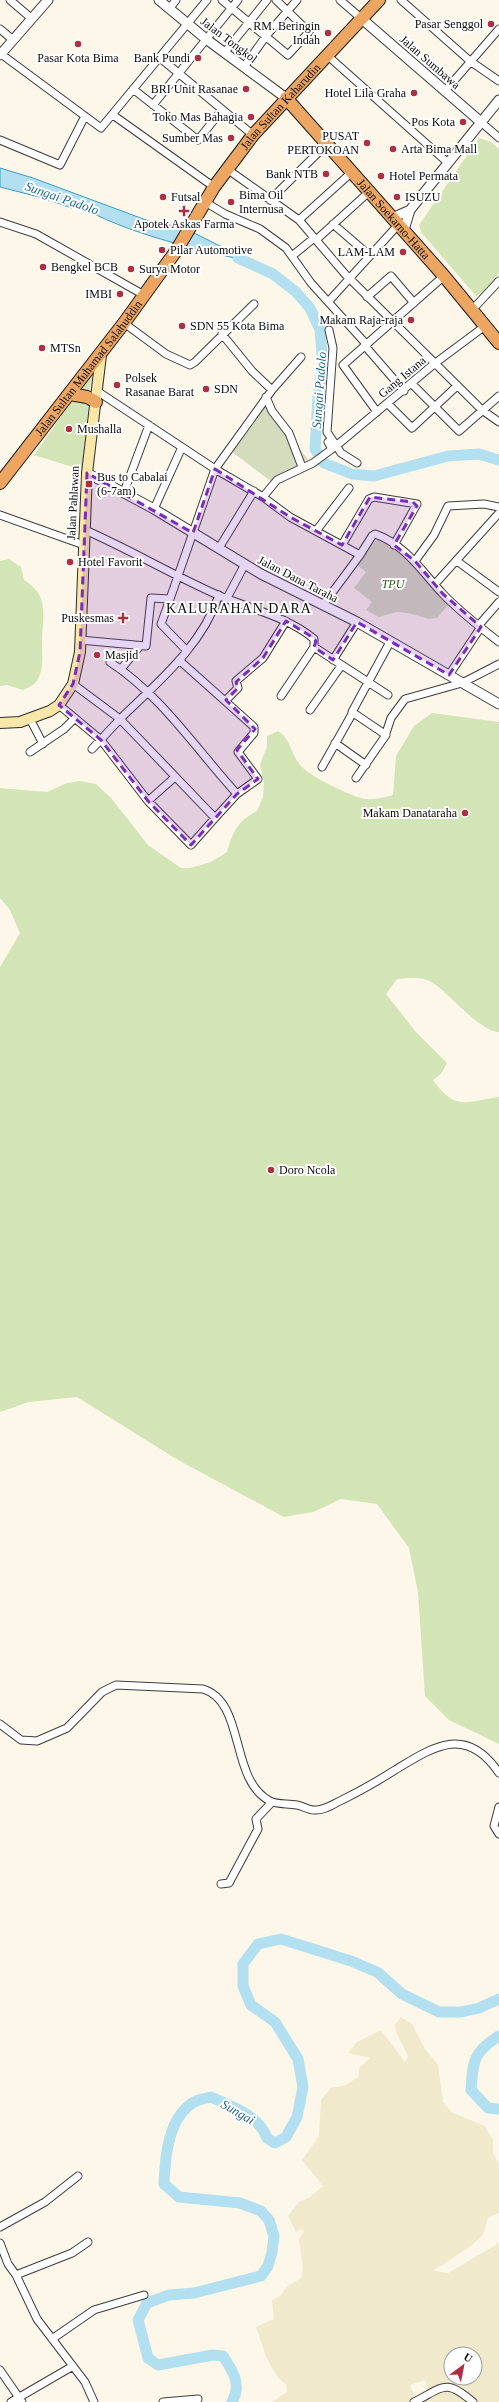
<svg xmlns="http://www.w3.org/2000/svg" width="499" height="2402" viewBox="0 0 499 2402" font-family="Georgia,serif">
  <rect width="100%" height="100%" fill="#fdf7e9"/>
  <!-- farmland -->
  <path fill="#f1e9cb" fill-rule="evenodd" d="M401,2017L412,2024L425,2049L438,2065L443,2102L451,2112L485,2126L493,2140V2153L499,2164V2213L488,2217L483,2235L472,2245L433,2271L448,2273L499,2243V2402H479L463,2389L452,2386L450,2389L469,2402H418L430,2396L425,2380L410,2385L417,2402H272L287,2392L286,2384L278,2378L267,2359L256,2327L274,2319L272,2300L280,2296L288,2286L301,2278L303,2269L299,2239L304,2232L301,2229L296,2232L288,2216L299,2202L310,2197L323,2186L302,2160L319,2136L321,2100L331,2088L346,2085L358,2077L360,2067L370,2058L348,2053L357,2042L381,2030L405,2062L408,2056L396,2032L395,2025ZM451,2354H475V2378H451Z"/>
  <!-- green -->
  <path fill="#d3e4b6" d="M479,138L491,142L499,149V274L483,292L476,296L421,232L419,225Z
    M93,372L89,392L81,389Z
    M75,397L89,401L82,470L34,455Z
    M9,559L21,567L24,580C49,595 43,615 42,640C42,652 44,665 39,677C37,684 29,687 23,690L7,685L0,686V561Z
    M432,713L499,722V1032C480,1032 449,993 433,983C423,976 409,978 397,979L386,994L415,1031L447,1063L441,1074L433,1080C455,1111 466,1102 499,1097V1744L449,1720L425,1696L418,1592L409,1548L377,1504L341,1499L313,1512L284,1517L178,1460L77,1397L29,1402L0,1412V967L20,933L10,910L0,898V788L47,792L67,783L80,781L96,784L111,798L148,845L181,868H190L211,862L227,852C233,832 237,821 257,811L263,797L264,783L260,765L267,746V736L278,731C291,739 291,755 301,766C311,777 352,797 366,799C376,800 384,797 393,795L396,756L414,726Z"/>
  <!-- cemetery -->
  <path fill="#d5dcbd" d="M266,403L282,430L308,459L272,482L232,452Z
    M379,539L385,541L423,572L449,604L437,618L429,619L408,613L396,612L379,617L366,610L372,602L354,588L366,572L357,565L375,541Z"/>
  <!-- water -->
  <path fill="#b2e0f1" stroke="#3e9cc2" d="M0,168L33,178L157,224L180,226L252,262C192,248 130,235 75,204L72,208L43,198L0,187Z"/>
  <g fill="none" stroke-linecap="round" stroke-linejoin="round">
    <!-- river -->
    <path stroke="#b2e0f1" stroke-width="11" d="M238,258L273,274L296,292L310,308L320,330L323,366L318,396L315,449L324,463L352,474L374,476L448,456L479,454L499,460
      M499,2036C473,2052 473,2061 471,2090L488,2108L499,2109
      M232,2402C242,2385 233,2371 223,2356L213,2355L158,2365L148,2358L138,2320L147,2303L169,2295L194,2293L261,2276L268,2266L272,2252L274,2236L269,2220L261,2211L240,2203L179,2197L164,2184C165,2157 168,2115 196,2101C201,2099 207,2098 211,2097C232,2107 259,2115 267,2138L275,2143L286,2137L297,2117L303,2087L298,2059L275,2022L251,2005L243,1986V1964L258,1944L281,1939L351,1961L377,1972L402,1994L439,2012H461L479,2008L499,1999"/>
    <!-- minor casing -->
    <g stroke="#3d3d3d" stroke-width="9">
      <path id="minor" d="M10,0L31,18
        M222,0L288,55L309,32L276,0
        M340,0L362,19
        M401,0L470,61L499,81
        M169,9L176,0
        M0,29L13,40
        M225,52L267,0
        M1,54L101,128L207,0
        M328,56L447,162
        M159,57L253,135
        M244,67L266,36L297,0
        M133,89L198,140L222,110
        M445,91L499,29
        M153,105L238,0
        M113,115L214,187
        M482,123L499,138
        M0,140L60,165L85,116
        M227,169L299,220L345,274L482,410L499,422
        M270,200L327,144
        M205,202L225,214L260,229L286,248L311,283L367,345
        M299,220L352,172
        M0,222L36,234L144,295
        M333,224L370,256
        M316,240L370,191
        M292,256L314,238
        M367,297L391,276L414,303
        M329,301L398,225
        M472,310L499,281
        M124,323L166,354L190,365L195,362L254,304
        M329,330L333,348L327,432L341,453L357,463
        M222,334L252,371L272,390
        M365,346L404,391
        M412,384L459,431L499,396
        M97,391L215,469L263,497L290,517L360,555L372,536L375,534C405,544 423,573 443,594C460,612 480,627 499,642
        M266,397L272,411L289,433L302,467
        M388,404L412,428L457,386
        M377,412L343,365L444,276
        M336,446L434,364L485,326
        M124,492L149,425
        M263,497L277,480L313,463L332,449L328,442
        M154,509L182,447
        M0,515L84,545
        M85,530C131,550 174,576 220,596C251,609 288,617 314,639V647L388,695
        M316,531L349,488
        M342,545L369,499L374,497L417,504L394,545
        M219,548L254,491
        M415,561L434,535L448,506L484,504L499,507
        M457,561L499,592
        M435,584L499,513
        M227,598L245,564
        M170,599L161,624L187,651
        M323,605L360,555
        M479,625L499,602
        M80,640L146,646L151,598L170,599L215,469L272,390L301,357
        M333,660L357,622
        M110,662C162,696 196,749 237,794
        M121,669L140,646
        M449,675L481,627
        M73,684L120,719C158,682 202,646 219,595
        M281,696L314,647
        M226,700L238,688L236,681L263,658L286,621
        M59,705L101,740L148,801L191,845L215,818
        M310,710L341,666
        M30,719L43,744
        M386,733L391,718L405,699L462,683L499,664
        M335,743L366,765
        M92,749L120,719L215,818L237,794L258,779L238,752L254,733V727L179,660
        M30,752L64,729L75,718
        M322,767L352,714
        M356,778L386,735L352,712L390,642
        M148,801L175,777
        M0,1724L21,1740L37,1741L67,1728L102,1692L116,1685L203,1689C246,1702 229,1780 270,1801C278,1805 288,1803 297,1805C303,1806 308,1810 314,1810C324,1811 333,1804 342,1800C360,1791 378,1781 395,1770C433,1747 466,1724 499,1773
        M499,1807L494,1826L499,1834
        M221,1884L229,1883L258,1829L256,1819L272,1802
        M0,2227L45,2202L78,2176
        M0,2243L8,2264L16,2275L37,2319L85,2382L94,2402
        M16,2275L72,2253L88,2242
        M52,2339L94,2310L144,2295
        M0,2370L22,2402
        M11,2402L73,2366
        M163,2402L198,2399
        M414,2402C444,2387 445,2378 473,2402"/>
    </g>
    <!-- tertiary casing -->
    <g stroke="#3d3d3d" stroke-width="11">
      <path id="tertiary" d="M159,0L206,39L286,98
        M362,19L482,123
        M0,55L48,0
        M392,218L410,210L499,100
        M404,230L410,210
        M87,473L154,509L261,574L357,622L499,704"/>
    </g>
    <!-- secondary casing -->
    <g stroke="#2c2c2c" stroke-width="12">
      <path id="secondary" d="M0,723L20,722L50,711L59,705L73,684L80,652L87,473L101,355"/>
    </g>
    <!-- trunk casing -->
    <g stroke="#1b1b1b" stroke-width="14">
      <g id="trunk">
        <path id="s1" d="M286,98L444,276L499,343"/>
        <path d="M70,394L87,397L96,402"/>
        <path id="s2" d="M0,483L124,323L176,251L214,187L253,135L379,0"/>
      </g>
    </g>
    <!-- minor -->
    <use href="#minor" stroke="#fff" stroke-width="7"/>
    <!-- tertiary -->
    <use href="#tertiary" stroke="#fff" stroke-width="9"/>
    <!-- secondary -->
    <use href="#secondary" stroke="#f9e7a9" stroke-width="10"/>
    <!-- trunk -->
    <use href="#trunk" stroke="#eca662" stroke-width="12"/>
  </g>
  <!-- marked area -->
  <path fill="#7b2cbf" fill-opacity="0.2" stroke="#7b2cbf" stroke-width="3" stroke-dasharray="8 5" stroke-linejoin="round" d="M215,469L290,517L342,545L370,497L413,502L417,506L394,545L415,561L443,594L481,627L449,675L357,622L333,660L314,647L316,641L309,635L286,621L263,658L236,682L238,688L226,700L255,729L237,750L258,779L237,794L191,845L148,801L101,740L59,705L73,684L80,652L87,473L193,533Z"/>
  <!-- markers -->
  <g fill="#ae2e42" stroke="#fff" stroke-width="1.5">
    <circle cx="491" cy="24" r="4"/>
    <circle cx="328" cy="33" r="4"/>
    <circle cx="78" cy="44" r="4"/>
    <circle cx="198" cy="58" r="4"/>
    <circle cx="246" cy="89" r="4"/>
    <circle cx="414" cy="93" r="4"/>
    <circle cx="251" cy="117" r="4"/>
    <circle cx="463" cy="122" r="4"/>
    <circle cx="231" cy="138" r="4"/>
    <circle cx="367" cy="143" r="4"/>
    <circle cx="393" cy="149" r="4"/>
    <circle cx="326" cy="174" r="4"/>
    <circle cx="381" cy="176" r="4"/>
    <circle cx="163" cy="197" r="4"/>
    <circle cx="397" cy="197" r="4"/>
    <circle cx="231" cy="202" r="4"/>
    <path d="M182 205h4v4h4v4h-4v4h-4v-4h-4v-4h4z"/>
    <circle cx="162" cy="250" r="4"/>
    <circle cx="403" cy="252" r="4"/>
    <circle cx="43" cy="267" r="4"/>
    <circle cx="131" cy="269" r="4"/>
    <circle cx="120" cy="294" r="4"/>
    <circle cx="411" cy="320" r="4"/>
    <circle cx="182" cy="326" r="4"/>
    <circle cx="42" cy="348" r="4"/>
    <circle cx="117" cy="385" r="4"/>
    <circle cx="206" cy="389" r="4"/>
    <circle cx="69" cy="429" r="4"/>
    <rect x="85" y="480" width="8" height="8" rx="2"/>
    <circle cx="70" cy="562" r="4"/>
    <path d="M121 612h4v4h4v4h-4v4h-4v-4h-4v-4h4z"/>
    <circle cx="97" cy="655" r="4"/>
    <circle cx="465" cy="813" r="4"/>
    <circle cx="271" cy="1170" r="4"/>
  </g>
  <g text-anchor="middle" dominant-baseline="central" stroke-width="4" stroke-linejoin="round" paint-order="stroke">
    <!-- poi labels -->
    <g font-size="12" fill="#0a0a0a" stroke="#fff" text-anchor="start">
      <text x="483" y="24" text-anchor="end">Pasar Senggol</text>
      <text x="320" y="26" text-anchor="end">RM. Beringin<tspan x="320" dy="14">Indah</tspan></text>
      <text x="78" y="58" text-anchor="middle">Pasar Kota Bima</text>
      <text x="190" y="58" text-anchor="end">Bank Pundi</text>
      <text x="238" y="89" text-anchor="end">BRI Unit Rasanae</text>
      <text x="406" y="93" text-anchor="end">Hotel Lila Graha</text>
      <text x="243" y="117" text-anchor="end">Toko Mas Bahagia</text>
      <text x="455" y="122" text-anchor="end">Pos Kota</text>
      <text x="359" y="136" text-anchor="end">PUSAT<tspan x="359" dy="14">PERTOKOAN</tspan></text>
      <text x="223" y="138" text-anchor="end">Sumber Mas</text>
      <text x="401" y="149">Arta Bima Mall</text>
      <text x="318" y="174" text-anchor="end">Bank NTB</text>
      <text x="389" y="176">Hotel Permata</text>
      <text x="239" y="195">Bima Oil<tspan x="239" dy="14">Internusa</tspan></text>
      <text x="171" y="197">Futsal</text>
      <text x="405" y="197">ISUZU</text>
      <text x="184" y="224" text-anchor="middle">Apotek Askas Farma</text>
      <text x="170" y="250">Pilar Automotive</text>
      <text x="395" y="252" text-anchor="end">LAM-LAM</text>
      <text x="51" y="267">Bengkel BCB</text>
      <text x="139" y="269">Surya Motor</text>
      <text x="112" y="294" text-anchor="end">IMBI</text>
      <text x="403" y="320" text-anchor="end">Makam Raja-raja</text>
      <text x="190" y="326">SDN 55 Kota Bima</text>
      <text x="50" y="348">MTSn</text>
      <text x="125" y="378">Polsek<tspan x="125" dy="14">Rasanae Barat</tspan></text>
      <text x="214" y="389">SDN</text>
      <text x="77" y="429">Mushalla</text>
      <text x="97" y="477">Bus to Cabalai<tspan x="97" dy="14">(6-7am)</tspan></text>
      <text x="78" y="562">Hotel Favorit</text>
      <text x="114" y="618" text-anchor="end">Puskesmas</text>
      <text x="105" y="655">Masjid</text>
      <text x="457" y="813" text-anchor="end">Makam Danataraha</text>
      <text x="279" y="1170">Doro Ncola</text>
    </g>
    <!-- street labels -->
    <g font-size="12" fill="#0a0a0a" stroke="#fff">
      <text transform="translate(229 40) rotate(37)">Jalan Tongkol</text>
      <text transform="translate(430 62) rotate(41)">Jalan Sumbawa</text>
      <text stroke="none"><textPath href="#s2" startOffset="470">Jalan Sultan Kaharudin</textPath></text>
      <text stroke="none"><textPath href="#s1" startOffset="162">Jalan Soekarno-Hatta</textPath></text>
      <text stroke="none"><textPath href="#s2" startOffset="145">Jalan Sultan Muhamad Salahuddin</textPath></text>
      <text transform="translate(402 377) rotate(-40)">Gang Istana</text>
      <text transform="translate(73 503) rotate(-87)">Jalan Pahlawan</text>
      <text transform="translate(298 579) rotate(27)">Jalan Dana Taraha</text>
    </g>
    <!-- park labels -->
    <g font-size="12" font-style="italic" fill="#335c21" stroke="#fff">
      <text x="393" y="584">TPU</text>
    </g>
    <!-- water labels -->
    <g font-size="13" font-style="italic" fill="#1e6b91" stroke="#fff">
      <text transform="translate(62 198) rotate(19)">Sungai Padolo</text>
      <text transform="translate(319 390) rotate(-86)">Sungai Padolo</text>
      <text transform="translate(238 2112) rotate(30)">Sungai</text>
    </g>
    <!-- quarter labels -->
    <g font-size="14" letter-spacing="1" fill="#0a0a0a" stroke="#fff">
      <text x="239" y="608">KALURAHAN DARA</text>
    </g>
  </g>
  <!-- north arrow -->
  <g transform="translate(463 2366) rotate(32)"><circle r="19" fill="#ffffff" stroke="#9d9d9d"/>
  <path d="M0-3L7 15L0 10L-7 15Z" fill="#ae2e42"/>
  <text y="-6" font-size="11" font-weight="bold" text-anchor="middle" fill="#0a0a0a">U</text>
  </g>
</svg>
